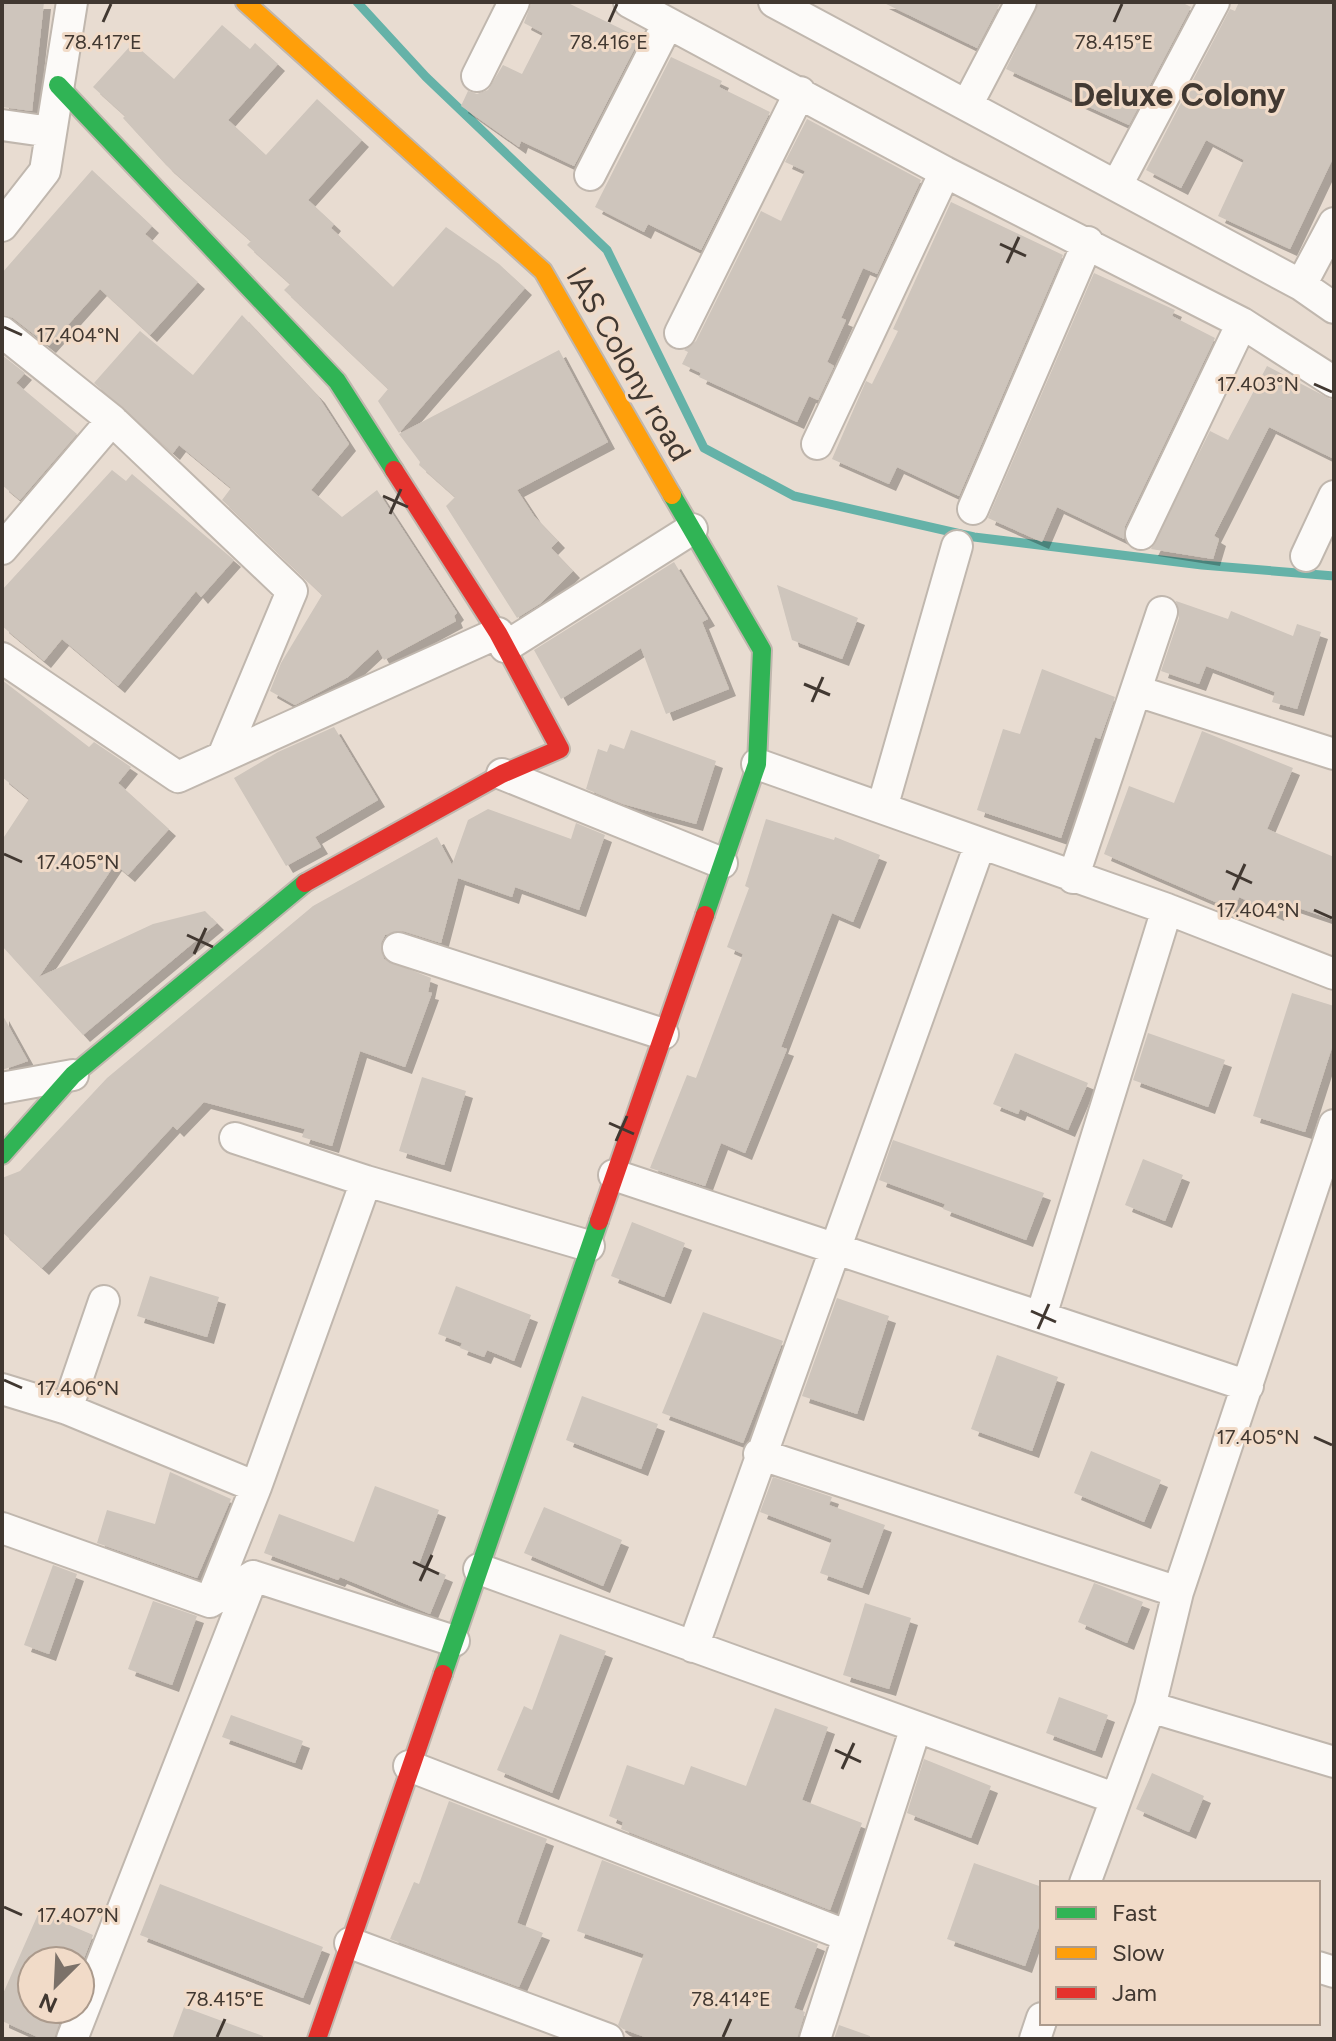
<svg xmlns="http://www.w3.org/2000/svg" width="1336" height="2041" viewBox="0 0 1336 2041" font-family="Figtree,sans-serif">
  <defs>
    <filter id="shadow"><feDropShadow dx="7" dy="7" stdDeviation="0" flood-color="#0004"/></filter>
  </defs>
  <rect width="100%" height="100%" fill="#e8dcd1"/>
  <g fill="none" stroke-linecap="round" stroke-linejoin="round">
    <!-- stream -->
    <path stroke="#65b2a8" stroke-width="9" d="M357,2L426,77L607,250L704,448L794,496L974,537L1202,565L1334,576"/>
  </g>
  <!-- building -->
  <path fill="#cec5bc" filter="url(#shadow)" d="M2,2H44L32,111L2,107Z
    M532,2H566L640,38L574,166L521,141L519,147L461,106L468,91L477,94L488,90L503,65L522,74L543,33L524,23Z
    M882,2H1001L977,48Z
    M1039,2H1181L1191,7L1129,125L1006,69Z
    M1239,2H1334V156L1290,249L1218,216L1244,160L1206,140L1181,188L1146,170L1230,9L1235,11Z
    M222,25L250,49L255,43L278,64L228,120L266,155L317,99L362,140L308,200L334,224L331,228L393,287L446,227L499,264L525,288L399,433L378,401L388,389L284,290L290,284L247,245L251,241L166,165L123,118L125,116L93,87L133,43L174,79Z
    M671,57L722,81L719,87L770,112L701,250L648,224L644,232L595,207Z
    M807,119L921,180L877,274L863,268L841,318L846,320L827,362L834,366L818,400L809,396L797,422L699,377L701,373L682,364L688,352L684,350L696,341L761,211L781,221L805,171L785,162Z
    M92,170L152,226L145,234L198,282L150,335L100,289L49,346L13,318L2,314V273Z
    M951,202L1063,255L959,496L897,467L889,484L832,459L866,381L872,384L898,331L893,329Z
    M1094,273L1175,310L1172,316L1215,338L1125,526L1124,539L1057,507L1042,542L988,518Z
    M242,315L318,396L349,444L311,490L342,517L377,490L457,613L454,616L456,621L384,660L378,649L348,677L295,705L270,691L281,663L322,595L222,500L231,488L179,445L173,453L94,383L140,331L193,375Z
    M559,350L608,442L517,490L534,516L558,541L551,548L573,571L541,603L517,618L446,506L455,497L419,465L420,462L399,434Z
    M2,355L25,373L16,383L77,434L20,500L2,485Z
    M1267,366L1334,401V459L1269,427L1214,536L1219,539L1213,559L1151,549L1210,431L1228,440Z
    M112,470L126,481L132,474L234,560L201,597L196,591L118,686L62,639L44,661L2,626V590Z
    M674,562L708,619L702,622L729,689L666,714L641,648L561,699L534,650Z
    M777,585L858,618L842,659L792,640Z
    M1176,601L1228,619L1231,611L1293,636L1297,624L1321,632L1297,709L1272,702L1275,692L1206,666L1199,684L1161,671L1179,618Z
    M1042,669L1115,697L1100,739L1095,737L1061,838L977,810L1003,729L1020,734Z
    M2,680L89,747L94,742L131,767L118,783L169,829L128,875L115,864L39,977L153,924L205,911L217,923L83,1035L2,946V840L29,799L2,777Z
    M334,727L378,800L315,837L321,847L286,866L234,778L278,752Z
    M631,730L716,761L696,824L623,804L586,789L598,749L607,752L610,744L624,749Z
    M1202,731L1293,768L1267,829L1334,857V920L1281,902L1277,914L1239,897L1234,910L1104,854L1129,786L1174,803Z
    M488,809L571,839L576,823L605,835L579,910L515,887L512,897L458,878L441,943L403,931L385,935L381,943L384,959L431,978L428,992L432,993L405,1067L360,1051L332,1146L302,1137L305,1129L204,1102L177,1130L173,1126L42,1268L2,1232V1178L20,1171L107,1078L313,906L437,837L452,865L468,820Z
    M766,819L834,840L835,837L880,855L853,922L832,913L781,1047L787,1049L745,1153L721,1143L705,1186L650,1168L687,1075L696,1078L743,954L727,947L749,888L745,886Z
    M1292,993L1334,1006V1041L1305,1132L1253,1116Z
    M2,1014L28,1061L2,1070Z
    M1148,1033L1225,1060L1208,1107L1133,1080Z
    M1015,1053L1088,1083L1068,1130L1020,1109L1018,1114L993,1104Z
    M422,1077L466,1091L444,1165L399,1151Z
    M893,1140L1044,1193L1026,1240L943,1209L945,1204L879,1180Z
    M1143,1159L1183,1175L1165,1221L1125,1205Z
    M632,1222L685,1243L664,1297L611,1276Z
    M150,1276L219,1297L207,1337L137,1316Z
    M456,1286L531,1315L514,1361L487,1350L484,1357L460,1348L462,1343L438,1334Z
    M837,1298L889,1316L857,1414L802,1396Z
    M703,1312L783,1341L743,1443L662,1413Z
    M997,1355L1058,1377L1032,1451L971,1429Z
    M582,1396L658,1424L641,1469L566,1440Z
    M1091,1451L1161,1480L1144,1522L1074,1493Z
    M170,1472L231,1499L197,1578L97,1543L107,1510L155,1524Z
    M773,1477L832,1497L829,1505L885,1525L862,1588L820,1573L832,1539L760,1512Z
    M375,1486L439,1510L419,1564L446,1575L430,1614L340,1577L338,1580L264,1553L279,1514L354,1542Z
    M544,1507L622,1540L603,1586L524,1553Z
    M53,1565L77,1574L49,1654L24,1645Z
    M1094,1583L1143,1602L1127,1643L1078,1622Z
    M153,1601L197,1616L172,1685L128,1669Z
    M865,1603L911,1618L889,1689L843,1675Z
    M560,1634L606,1651L552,1793L497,1770L524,1706L532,1710Z
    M1059,1697L1108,1715L1095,1751L1046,1733Z
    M775,1708L828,1727L802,1800L862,1823L830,1910L621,1829L623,1822L609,1816L627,1765L684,1785L691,1766L746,1786Z
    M231,1715L303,1741L295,1763L222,1737Z
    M924,1759L991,1786L971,1838L907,1813Z
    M1152,1773L1204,1796L1189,1832L1136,1809Z
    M449,1801L547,1839L517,1923L543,1933L519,1987L390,1939L414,1882L419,1884Z
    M602,1860L818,1944L794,2008L805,2012L797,2039H650L623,2029L618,2025L644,1954L577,1931Z
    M974,1863L1042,1887V1918L1025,1966L947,1939Z
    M160,1884L323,1947L303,1998L140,1935Z
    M39,1912L93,1935L83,1961H32V2009H64L54,2039H42L2,2021V1996Z
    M184,2007L263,2036L262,2039H172Z
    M839,2025L870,2036V2039H834Z"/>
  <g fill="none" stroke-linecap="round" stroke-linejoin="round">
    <!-- street casing -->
    <g stroke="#c0b7ae" stroke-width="34">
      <path id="street" d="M629,2L945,172L1242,323L1334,382
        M774,2L1301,285L1334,308
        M477,76L514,2
        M967,105L1021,2
        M2,125L51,132
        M590,175L668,23
        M1117,185L1214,2
        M2,226L45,171L72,2
        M1301,285L1334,223
        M2,332L112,420L292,591L223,756
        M680,333L800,92
        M817,444L945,172
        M973,509L1088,242
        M1141,534L1242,323
        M2,549L112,420
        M1306,556L1334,496
        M505,647L692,529
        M2,658L178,777L498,633
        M1137,691L1334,754
        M757,764L1167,909L1334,974
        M502,774L722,863
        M882,808L957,546
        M1073,878L1162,612
        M398,948L663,1034
        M2,1088L73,1075
        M235,1138L366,1181L589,1246
        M614,1175L1248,1386
        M366,1181L256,1487L210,1602L253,1576L454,1641
        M1041,1316L1167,909
        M2,1389L67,1409L256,1487
        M67,1409L104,1301
        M759,1454L1178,1592
        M2,1528L210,1602
        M479,1569L1114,1798
        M693,1647L980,844
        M1150,1707L1334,1762
        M409,1766L848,1936
        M1085,1883L1150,1707L1178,1592L1334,1125
        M350,1943L608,2039
        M1318,1967L1334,1972
        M72,2039L253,1576
        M815,2039L916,1727
        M1035,2039L1042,2018"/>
    </g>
    <!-- fast casing -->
    <g stroke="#c0b7ae" stroke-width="22">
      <path id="fast" d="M58,85L337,381L394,470
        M672,495L762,650L757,764L705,915
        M2,1155L73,1075L305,883
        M443,1674L599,1221"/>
    </g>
    <!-- slow casing -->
    <g stroke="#c0b7ae" stroke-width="22">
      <path id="slow" d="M245,2L543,271L672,495"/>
    </g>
    <!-- jam casing -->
    <g stroke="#c0b7ae" stroke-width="22">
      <path id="jam" d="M305,883L502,774L560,749L498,633L394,470
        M599,1221L705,915
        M317,2039L443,1674"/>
    </g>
    <!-- street -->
    <use href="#street" stroke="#fcfaf8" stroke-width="30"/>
    <!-- fast -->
    <use href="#fast" stroke="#30b455" stroke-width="18"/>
    <!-- slow -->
    <use href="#slow" stroke="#ff9f0a" stroke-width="18"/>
    <!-- jam -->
    <use href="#jam" stroke="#e5322d" stroke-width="18"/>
  </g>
  <!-- ticks -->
  <path fill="none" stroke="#413831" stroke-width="3" d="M103,22L111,4M609,22L617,4M1114,22L1122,4M1000,244L1026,256M1007,263L1019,237M4,327L22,335M1314,384L1332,392M383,496L408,507M390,514L401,489M804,684L830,695M812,702L823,677M4,854L22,862M1226,871L1252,883M1233,890L1245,864M1314,910L1332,918M187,935L213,947M194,954L206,928M609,1123L634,1134M616,1141L627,1116M1031,1311L1056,1322M1038,1329L1049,1304M4,1380L22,1388M1314,1437L1332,1445M413,1562L439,1574M420,1581L432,1555M835,1750L861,1762M842,1769L854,1743M4,1907L22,1915M217,2037L225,2019M723,2037L731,2019"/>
  <g text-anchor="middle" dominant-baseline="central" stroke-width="6" stroke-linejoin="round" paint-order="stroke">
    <!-- street labels -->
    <g font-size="30" fill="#413831" stroke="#f1dbc8">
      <text transform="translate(629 364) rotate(60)">IAS Colony road</text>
    </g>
    <!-- neighbourhood labels -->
    <g font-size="32" font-weight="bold" fill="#413831" stroke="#f1dbc8">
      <text x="1179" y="95">Deluxe Colony</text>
    </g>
  </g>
  <g font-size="20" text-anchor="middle" fill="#413831" stroke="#f1dbc8" stroke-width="6" stroke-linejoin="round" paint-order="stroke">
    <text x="609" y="49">78.416°E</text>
    <text x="103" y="49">78.417°E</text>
    <text x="1114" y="49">78.415°E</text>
    <text x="78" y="342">17.404°N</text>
    <text x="1258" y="391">17.403°N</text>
    <text x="78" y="869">17.405°N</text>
    <text x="1258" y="917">17.404°N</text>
    <text x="78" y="1395">17.406°N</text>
    <text x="1258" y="1444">17.405°N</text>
    <text x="78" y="1922">17.407°N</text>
    <text x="225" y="2006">78.415°E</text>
    <text x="731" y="2006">78.414°E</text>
  </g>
  <!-- border -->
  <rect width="1336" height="2041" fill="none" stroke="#413831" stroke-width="8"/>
  <!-- legend -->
  <rect x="1040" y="1881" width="280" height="144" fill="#f1dbc8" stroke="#ab9a8c" stroke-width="2"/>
  <rect x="1056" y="1907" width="40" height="12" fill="#30b455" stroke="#ab9a8c" stroke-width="2"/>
  <text x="1112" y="1921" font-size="24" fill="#413831">Fast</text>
  <rect x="1056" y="1947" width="40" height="12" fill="#ff9f0a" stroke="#ab9a8c" stroke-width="2"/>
  <text x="1112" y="1961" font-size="24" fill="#413831">Slow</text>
  <rect x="1056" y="1987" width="40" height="12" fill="#e5322d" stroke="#ab9a8c" stroke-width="2"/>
  <text x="1112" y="2001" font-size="24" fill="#413831">Jam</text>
  <!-- north arrow -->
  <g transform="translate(56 1985) rotate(204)"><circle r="38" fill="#f1dbc8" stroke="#ab9a8c" stroke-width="2"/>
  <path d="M0-6L14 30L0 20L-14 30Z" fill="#7b7169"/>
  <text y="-12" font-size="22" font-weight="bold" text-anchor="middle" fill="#413831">N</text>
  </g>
</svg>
